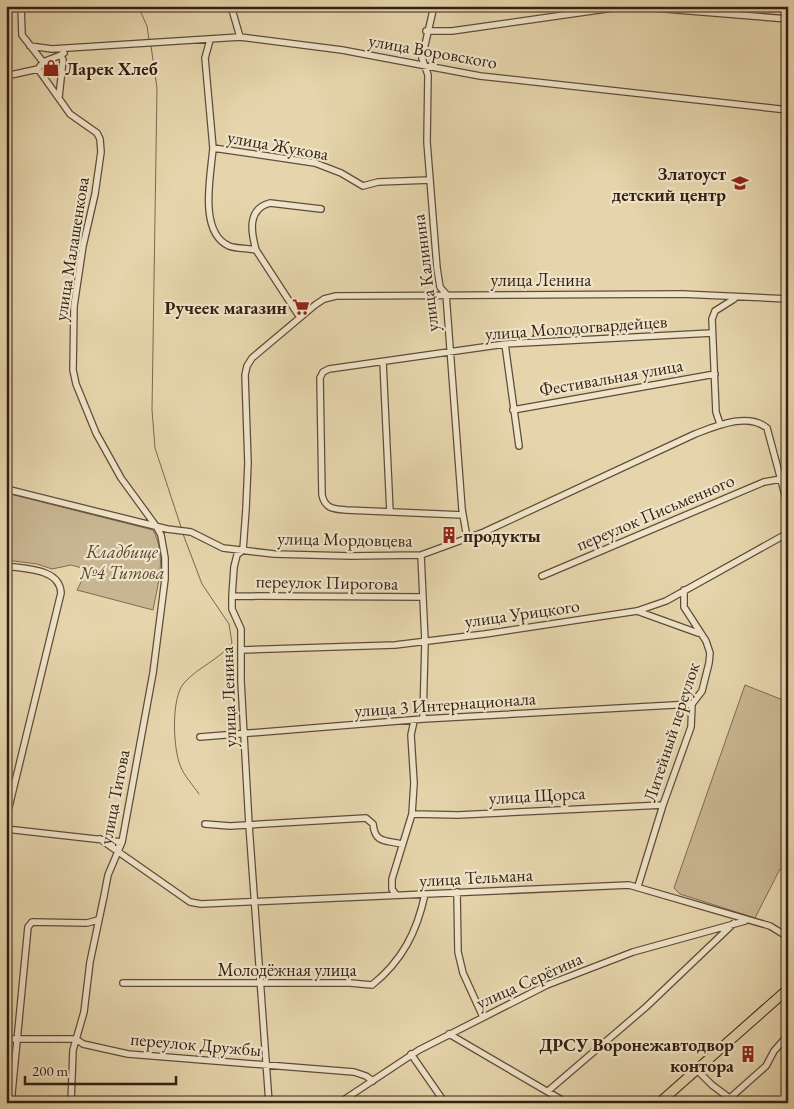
<svg xmlns="http://www.w3.org/2000/svg" width="794" height="1109" viewBox="0 0 794 1109" font-family="'EB Garamond',serif">
  <rect width="100%" height="100%" fill="#e6d5ac"/>
  <filter id="stains"><feTurbulence type="fractalNoise" baseFrequency=".004" numOctaves="4"/><feColorMatrix values="0 0 0 0 .2 0 0 0 0 .09 0 0 0 0 .02 0 0 0 .5 -.17"/></filter>
  <radialGradient id="worn" r=".72"><stop offset=".6" stop-color="#630" stop-opacity="0"/><stop offset="1" stop-color="#630" stop-opacity=".3"/></radialGradient>
  <!-- green -->
  <path fill="#c8b692" stroke="#7e6a52" d="M6,493L153,530C167,556 158,583 153,610L77,590L85,574L82,568L71,565L52,569L37,564L6,560Z
    M745,685L788,702V871L780,869L755,918L680,894L674,888Z"/>
  <g fill="none" stroke-linecap="round" stroke-linejoin="round">
    <!-- stream -->
    <path stroke="#7a674f" stroke-width="1" d="M138,6L147,26L149,40
      M151,46L157,88L152,410L155,448L181,527
      M183,534L202,584L229,624L232,643C219,660 198,667 184,683C171,698 173,747 180,765C184,776 193,785 199,794"/>
    <!-- minor casing -->
    <g stroke="#604c38" stroke-width="8">
      <path id="minor" d="M21,6L22,35L43,62
        M231,6L240,37
        M434,6L422,58L428,75L427,142L437,268L440,287L446,294L462,509L467,538
        M628,6L788,19
        M426,31H452L627,6
        M210,40L205,58L213,148
        M30,46L52,49L240,37L342,50L480,76L788,110
        M38,69L70,114L97,133L100,139L101,152L95,194L83,246L74,306L73,370L76,384L96,433L121,478L156,526L161,535L165,558V579L153,673L122,842L108,875L104,896L90,962L84,1012L73,1050L71,1103
        M6,76L38,69L43,62L61,55
        M59,97L63,60L61,55L64,53
        M256,250C251,232 247,209 270,203L321,209
        M299,316L256,250C247,248 237,249 229,246C198,232 211,175 213,148L315,163L341,173L363,186L378,182L430,180
        M505,344L519,446
        M383,362L390,512
        M513,410L715,374
        M720,424L716,412L712,319L715,311L734,299
        M6,489L167,529L191,532L223,548L274,554L351,556L421,555L484,532L695,434C716,426 748,412 767,428L788,506
        M463,515L346,510C334,509 325,509 322,495L320,378L323,372L329,369L505,344L712,333
        M421,555L425,641L423,719
        M6,566C24,569 60,568 61,593L6,819
        M542,576L764,482L781,479
        M232,596L422,597
        M637,611L698,633
        M242,650L395,645L485,634L637,611L666,601L788,533
        M200,737L423,719L692,704
        M412,814L458,815L663,805
        M205,824L230,826L366,818L373,824C375,844 386,840 402,844
        M6,829L122,842
        M100,839L190,902L201,904L629,885L770,926L788,937
        M638,886L663,805L691,727L692,704L702,691L709,663L710,653L706,641L684,607V590
        M457,892L458,952L463,973L483,1017
        M396,895L392,889V879L412,814L414,783L411,735L414,721
        M123,983H350L372,985C402,961 417,932 425,894
        M449,1034L567,1103
        M6,1039H76L83,1044L128,1054L354,1072L366,1076L373,1081
        M411,1054L445,1103
        M697,1070L712,1085L736,1103
        M548,1091L646,1007L734,923
        M730,1098L766,1066L774,1051L788,1035
        M11,1103L28,927L32,922L87,923L98,920
        M269,1103L249,825L241,681V629L232,609V596L234,567L237,555L243,550L246,509L248,463L245,375L247,366L252,358L315,305L324,299L336,296L682,294L788,299
        M339,1103L419,1050L547,985L633,952L745,921"/>
    </g>
    <!-- primary casing -->
    <g stroke="#331f12" stroke-width="11">
      <path id="primary" d="M659,1103L788,989"/>
    </g>
    <!-- minor -->
    <use href="#minor" stroke="#efe4c9" stroke-width="5.5"/>
    <!-- primary -->
    <use href="#primary" stroke="#e6d5ac" stroke-width="9"/>
  </g>
  <!-- icons -->
  <defs>
    <g id="shop-bare" transform="scale(1.35)"><path d="M-5-2.5h2.3a2.7 3.5 0 0 1 5.4 0H5L5.5 6h-11ZM-1.5-2.5h3a1.5 2.3 0 0 0-3 0Z" fill="#8f2418" stroke="#efe4c9" stroke-width="2.5" paint-order="stroke"/></g>
    <g id="school-bare" transform="scale(1.35)"><path d="M0-5L7-2L0 1L-7-2ZM-4 1L0 2.5L4 1V4Q0 6-4 4Z" fill="#8f2418" stroke="#efe4c9" stroke-width="2.5" paint-order="stroke"/></g>
    <g id="supermarket-bare" transform="scale(1.35)"><path d="M-6-5.5h2.5l.6 2H6L4.5 2H-2.5L-4.4-4H-6ZM-1.5 3.2a1.3 1.3 0 1 0 .1 0ZM3 3.2a1.3 1.3 0 1 0 .1 0Z" fill="#8f2418" stroke="#efe4c9" stroke-width="2.5" paint-order="stroke"/></g>
    <g id="building-bare" transform="scale(1.35)"><path d="M-4-6H4V6H1V3H-1V6H-4ZM-2.5-4.3h1.7v1.8h-1.7ZM.8-4.3h1.7v1.8H.8ZM-2.5-1h1.7V.8h-1.7ZM.8-1h1.7V.8H.8Z" fill="#8f2418" stroke="#efe4c9" stroke-width="2.5" paint-order="stroke"/></g>
  </defs>
  <g fill-rule="evenodd">
    <use href="#shop-bare" x="51" y="68"/>
    <use href="#school-bare" x="740" y="183"/>
    <use href="#supermarket-bare" x="301" y="307"/>
    <use href="#building-bare" x="449" y="535"/>
    <use href="#building-bare" x="748" y="1054"/>
  </g>
  <g text-anchor="middle" dominant-baseline="central" stroke-width="4.5" stroke-linejoin="round" paint-order="stroke">
    <!-- street labels -->
    <g font-size="18" fill="#331f12" stroke="#efe4c9">
      <text transform="translate(433 51) rotate(10)">улица Воровского</text>
      <text transform="translate(278 145) rotate(10)">улица Жукова</text>
      <text transform="translate(71 249) rotate(-81)">улица Малашенкова</text>
      <text transform="translate(425 273) rotate(-97)">улица Калинина</text>
      <text x="541" y="279">улица Ленина</text>
      <text transform="translate(576 327) rotate(-4)">улица Молодогвардейцев</text>
      <text transform="translate(611 377) rotate(-10)">Фестивальная улица</text>
      <text transform="translate(655 512) rotate(-23)">переулок Письменного</text>
      <text transform="translate(345 539) rotate(1)">улица Мордовцева</text>
      <text transform="translate(327 582) rotate(1)">переулок Пирогова</text>
      <text transform="translate(522 613) rotate(-8)">улица Урицкого</text>
      <text transform="translate(228 697) rotate(-92)">улица Ленина</text>
      <text transform="translate(445 704) rotate(-4)">улица 3 Интернационала</text>
      <text transform="translate(671 732) rotate(-72)">Литейный переулок</text>
      <text transform="translate(537 795) rotate(-3)">улица Щорса</text>
      <text transform="translate(114 797) rotate(-79)">улица Титова</text>
      <text transform="translate(476 877) rotate(-3)">улица Тельмана</text>
      <text x="287" y="969">Молодёжная улица</text>
      <text transform="translate(529 980) rotate(-24)">улица Серёгина</text>
      <text transform="translate(196 1044) rotate(5)">переулок Дружбы</text>
    </g>
    <!-- poi labels -->
    <g font-size="18" font-weight="bold" fill="#331f12" stroke="#efe4c9" text-anchor="end">
      <text x="65" y="68" text-anchor="start">Ларек Хлеб</text>
      <text x="726" y="173">Златоуст<tspan x="726" dy="21">детский центр</tspan></text>
      <text x="287" y="307">Ручеек магазин</text>
      <text x="463" y="535" text-anchor="start">продукты</text>
      <text x="734" y="1044">ДРСУ Воронежавтодвор<tspan x="734" dy="21">контора</tspan></text>
    </g>
    <!-- park labels -->
    <g font-size="18" font-style="italic" fill="#584532" stroke="#efe4c9">
      <text x="122" y="551">Кладбище<tspan x="122" dy="21">№4 Титова</tspan></text>
    </g>
  </g>
  <!-- margin -->
  <rect width="794" height="1109" fill="none" stroke="#e6d5ac" stroke-width="25"/>
  <rect x="8" y="8" width="779" height="1094" fill="none" stroke="#331f12" stroke-width="2.5"/>
  <rect x="12" y="12" width="769" height="1084" fill="none" stroke="#331f12"/>
  <!-- scale -->
  <path d="M25 1076v8h151v-8" fill="none" stroke="#331f12" stroke-width="2.5"/>
  <text x="32" y="1076" font-size="15" fill="#331f12" stroke="#efe4c9" stroke-width="4" paint-order="stroke">200 m</text>
  <rect width="100%" height="100%" filter="url(#stains)"/>
  <rect width="100%" height="100%" fill="url(#worn)"/>
</svg>
